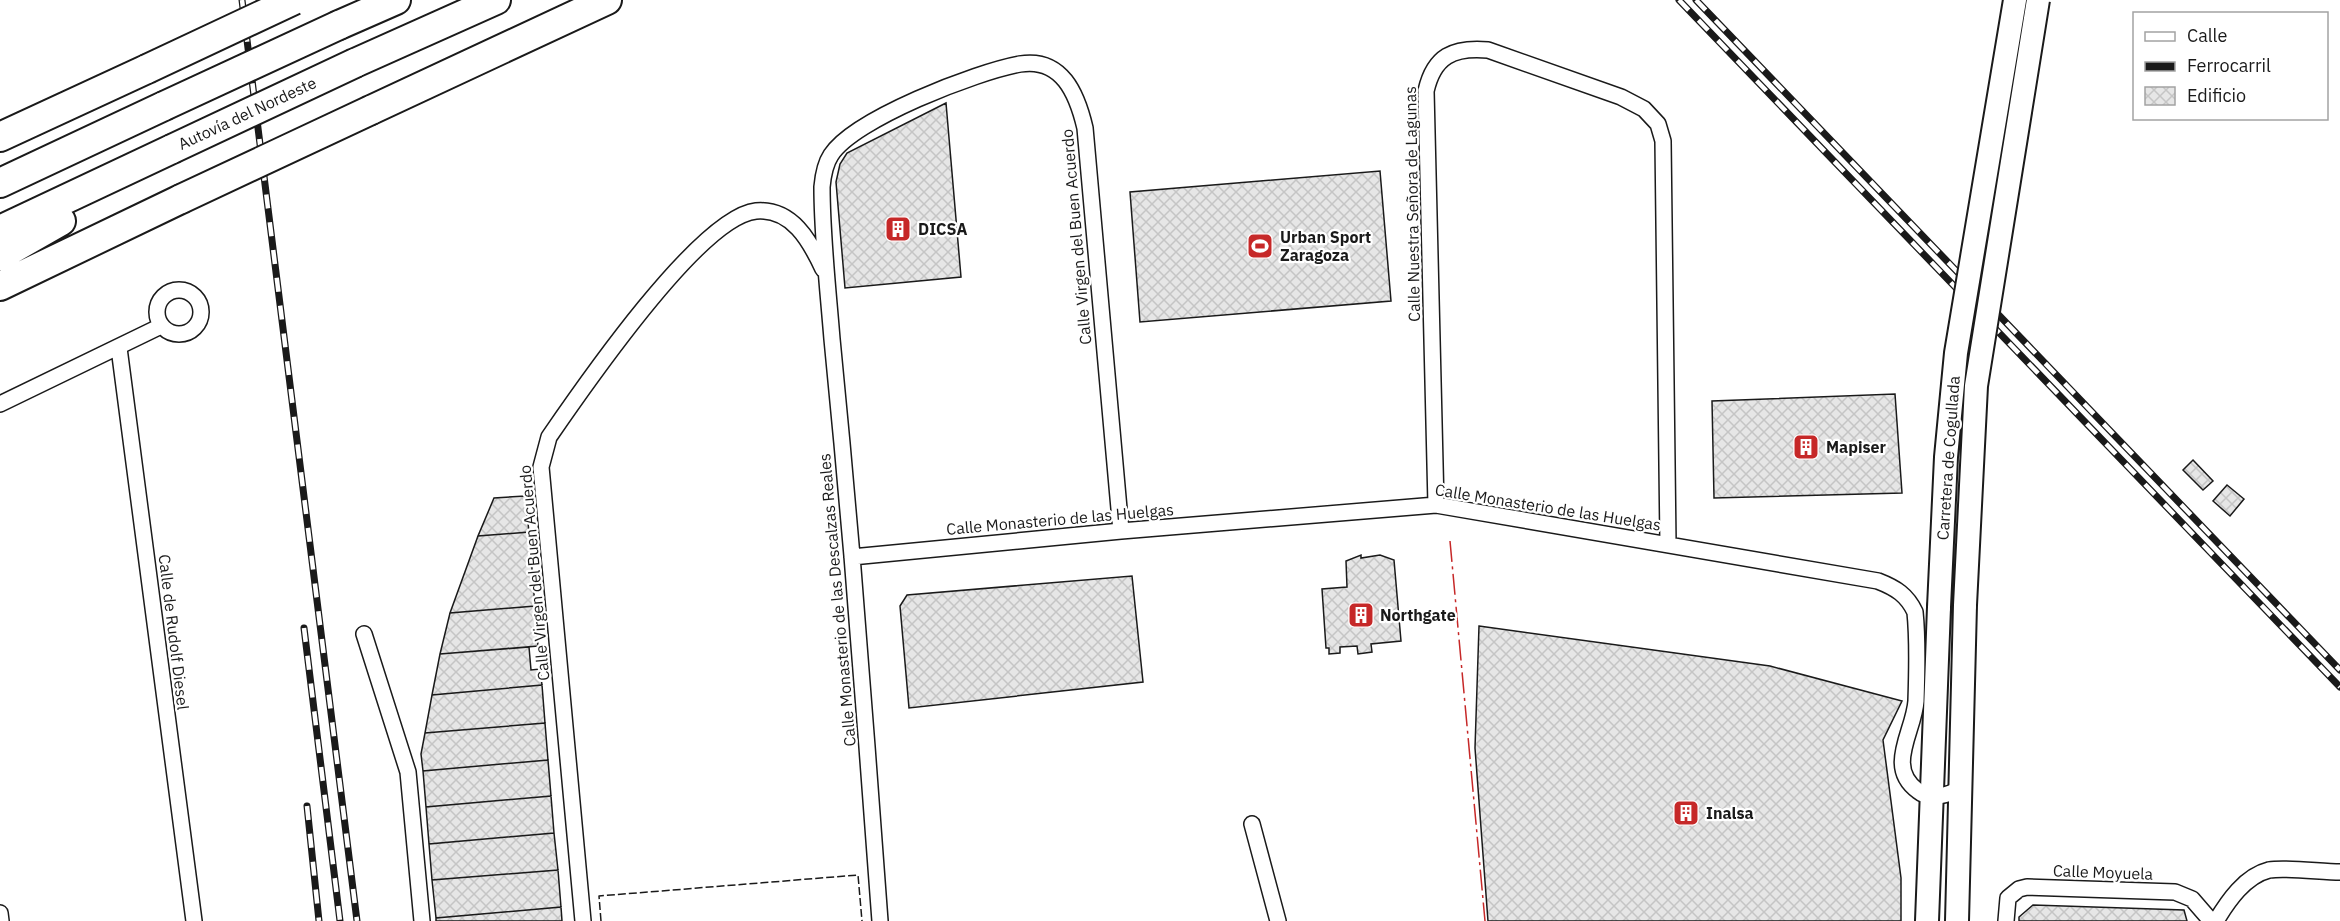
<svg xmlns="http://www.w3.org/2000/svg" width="2340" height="921" viewBox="0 0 2340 921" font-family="'IBM Plex Sans',sans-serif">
  <defs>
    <pattern id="building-cross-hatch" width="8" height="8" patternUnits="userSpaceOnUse" patternTransform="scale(1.5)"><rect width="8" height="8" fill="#e6e6e6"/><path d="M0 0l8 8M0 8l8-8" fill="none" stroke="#c5c5c5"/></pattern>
  </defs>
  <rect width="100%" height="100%" fill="#fff"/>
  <!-- building -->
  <path fill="url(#building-cross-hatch)" stroke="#1a1a1a" stroke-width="1.5" d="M946,103L961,277L845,288L836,182L840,164L847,153Z
    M1380,171L1391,301L1140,322L1130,192Z
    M1895,394L1902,493L1714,498L1712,401Z
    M2193,460L2213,481L2203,490L2183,470Z
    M2227,485L2244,499L2230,516L2213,501Z
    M525,496L529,532L478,536L494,498Z
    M529,532L535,606L450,613L478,536Z
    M1361,555V558L1380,555L1394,560L1401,641L1371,644L1372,652L1358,654L1357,646L1340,647V653L1329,654V648H1326L1322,589L1347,587L1346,561Z
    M1132,576L1143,682L909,708L900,606L907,595Z
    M535,606L538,646L440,654L450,613Z
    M1479,626L1770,666L1902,701L1883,740L1901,878V921H1488L1475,748Z
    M529,647L531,670L540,669L542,685L432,695L440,654Z
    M542,685L545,723L425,733L432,695Z
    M545,723L548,760L423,771L421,754L425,733Z
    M548,760L551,796L426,807L423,771Z
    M551,796L554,833L429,844L426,807Z
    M554,833L558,870L432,880L429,844Z
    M558,870L561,907L436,918L432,880Z
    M2033,905L2184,910L2187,921H2019V917Z
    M561,907L562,921H436V918Z"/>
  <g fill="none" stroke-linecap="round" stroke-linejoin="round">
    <!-- street casing -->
    <g stroke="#1a1a1a" stroke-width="18">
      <path id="street" d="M157 312a22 22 0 1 1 44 0a22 22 0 1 1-44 0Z
        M119,348L194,921
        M0,404L161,326
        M1436,505L1426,91C1434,56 1453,47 1488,50L1621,97L1644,109L1658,124L1663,141L1668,544
        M852,557L1121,531L1436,505L1878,581C1896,588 1907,595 1915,612C1918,641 1917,672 1916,701C1914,732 1885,767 1918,791C1930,801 1949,795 1961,788
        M364,634L408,772L422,921
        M1252,824L1278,921
        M0,913L1,921
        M583,921L541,467L549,437C582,389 700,217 756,211C792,208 810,241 823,269
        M880,921C871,799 862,678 852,556C846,484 839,411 832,339C828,289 822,237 822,187C823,176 825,164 831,155C854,119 976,72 1020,64C1062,57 1077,94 1085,128L1121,531
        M2006,921L2008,898L2019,889L2027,887L2175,892L2192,899L2211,921
        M2216,921C2228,901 2245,876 2269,870C2286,867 2322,872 2340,872"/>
    </g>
    <!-- secondary casing -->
    <g stroke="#1a1a1a" stroke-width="26">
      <path id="secondary" d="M1927,921L1939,607
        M1957,921L1965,605"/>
    </g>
    <!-- highway casing -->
    <g stroke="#1a1a1a" stroke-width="32">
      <path id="highway" d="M339,25L396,0
        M355,63L496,0
        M371,110L607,0
        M0,137L147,69
        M0,183L164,106
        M0,230L172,149
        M0,256L61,221
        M0,286L181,199"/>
    </g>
    <!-- street -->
    <use href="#street" stroke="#fff" stroke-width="15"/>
    <!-- secondary -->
    <use href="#secondary" stroke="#fff" stroke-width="22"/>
    <!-- highway -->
    <use href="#highway" stroke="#fff" stroke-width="28"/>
    <!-- rail casing -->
    <g stroke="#1a1a1a" stroke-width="7">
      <path id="rail" d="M242,0L357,921
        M1679,0L2340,687
        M1696,0L2340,670
        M304,628L340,921
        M307,806L319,921"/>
    </g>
    <!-- rail -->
    <use href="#rail" stroke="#fff" stroke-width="4.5" stroke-dasharray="14" stroke-linecap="butt"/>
    <!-- secondary-bridge casing -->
    <g stroke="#1a1a1a" stroke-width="26" stroke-linecap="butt">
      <path id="secondary-bridge" d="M1965,605L1976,386L2038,0
        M1939,607L1946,457L1956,353L2015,0"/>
    </g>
    <!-- highway-bridge casing -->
    <g stroke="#1a1a1a" stroke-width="32" stroke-linecap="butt">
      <path id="highway-bridge" d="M147,69L294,0
        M164,106L339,25
        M172,149L355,63
        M181,199L371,110"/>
    </g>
    <!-- secondary-bridge -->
    <use href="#secondary-bridge" stroke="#fff" stroke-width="22"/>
    <!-- highway-bridge -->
    <use href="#highway-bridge" stroke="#fff" stroke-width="28"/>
    <!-- fence -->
    <path stroke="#1a1a1a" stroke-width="1.5" stroke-dasharray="8 3" stroke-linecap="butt" d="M601,921L599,896L858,875L862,921"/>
    <!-- power -->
    <path stroke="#c62828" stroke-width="1.5" stroke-dasharray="21 4.5 3 4.5" stroke-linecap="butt" d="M1450,541L1485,921"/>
  </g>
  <!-- icons -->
  <defs>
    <g id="building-square" transform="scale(1.35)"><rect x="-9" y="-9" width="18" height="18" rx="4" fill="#c62828" stroke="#fff"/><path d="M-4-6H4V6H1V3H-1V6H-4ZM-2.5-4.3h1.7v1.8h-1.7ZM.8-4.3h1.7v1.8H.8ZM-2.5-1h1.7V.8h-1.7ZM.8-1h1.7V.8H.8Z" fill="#fff"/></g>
    <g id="stadium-square" transform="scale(1.35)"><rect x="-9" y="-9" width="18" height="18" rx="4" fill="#c62828" stroke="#fff"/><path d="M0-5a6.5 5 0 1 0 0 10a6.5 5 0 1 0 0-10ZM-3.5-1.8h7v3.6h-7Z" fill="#fff"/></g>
  </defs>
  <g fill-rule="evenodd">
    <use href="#building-square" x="898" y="229"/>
    <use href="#stadium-square" x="1260" y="246"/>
    <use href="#building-square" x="1806" y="447"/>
    <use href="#building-square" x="1361" y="615"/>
    <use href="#building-square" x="1686" y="813"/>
  </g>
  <g text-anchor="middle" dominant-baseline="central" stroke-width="4.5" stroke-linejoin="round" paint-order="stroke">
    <!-- street labels -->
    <g font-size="16" fill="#1a1a1a" stroke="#fff">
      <text transform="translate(247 113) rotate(-25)">Autovía del Nordeste</text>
      <text transform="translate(1412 204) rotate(-91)">Calle Nuestra Señora de Lagunas</text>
      <text transform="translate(1076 237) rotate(-95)">Calle Virgen del Buen Acuerdo</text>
      <text transform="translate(1948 458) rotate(-86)">Carretera de Cogullada</text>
      <text transform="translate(1548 507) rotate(9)">Calle Monasterio de las Huelgas</text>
      <text transform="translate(1060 519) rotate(-5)">Calle Monasterio de las Huelgas</text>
      <text transform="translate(534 573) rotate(-95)">Calle Virgen del Buen Acuerdo</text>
      <text transform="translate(837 600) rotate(-95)">Calle Monasterio de las Descalzas Reales</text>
      <text transform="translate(174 632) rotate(83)">Calle de Rudolf Diesel</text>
      <text transform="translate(2103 872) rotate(2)">Calle Moyuela</text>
    </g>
    <!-- poi labels -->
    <g font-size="16" font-weight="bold" fill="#1a1a1a" stroke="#fff" text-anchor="start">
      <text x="918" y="229">DICSA</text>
      <text x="1280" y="237">Urban Sport<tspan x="1280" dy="18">Zaragoza</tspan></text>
      <text x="1826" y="447">Mapiser</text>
      <text x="1380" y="615">Northgate</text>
      <text x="1706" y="813">Inalsa</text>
    </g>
  </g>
  <!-- legend -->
  <rect x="2133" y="12" width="195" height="108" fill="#ffffff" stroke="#a3a3a3" stroke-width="1.5"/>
  <rect x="2145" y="32" width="30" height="9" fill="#ffffff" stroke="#a3a3a3" stroke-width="1.5"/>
  <text x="2187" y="42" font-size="18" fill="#1a1a1a">Calle</text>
  <rect x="2145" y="62" width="30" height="9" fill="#1a1a1a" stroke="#a3a3a3" stroke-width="1.5"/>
  <text x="2187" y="72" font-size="18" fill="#1a1a1a">Ferrocarril</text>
  <rect x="2145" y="87" width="30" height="18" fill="url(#building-cross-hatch)" stroke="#a3a3a3" stroke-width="1.5"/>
  <text x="2187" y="102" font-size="18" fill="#1a1a1a">Edificio</text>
</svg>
